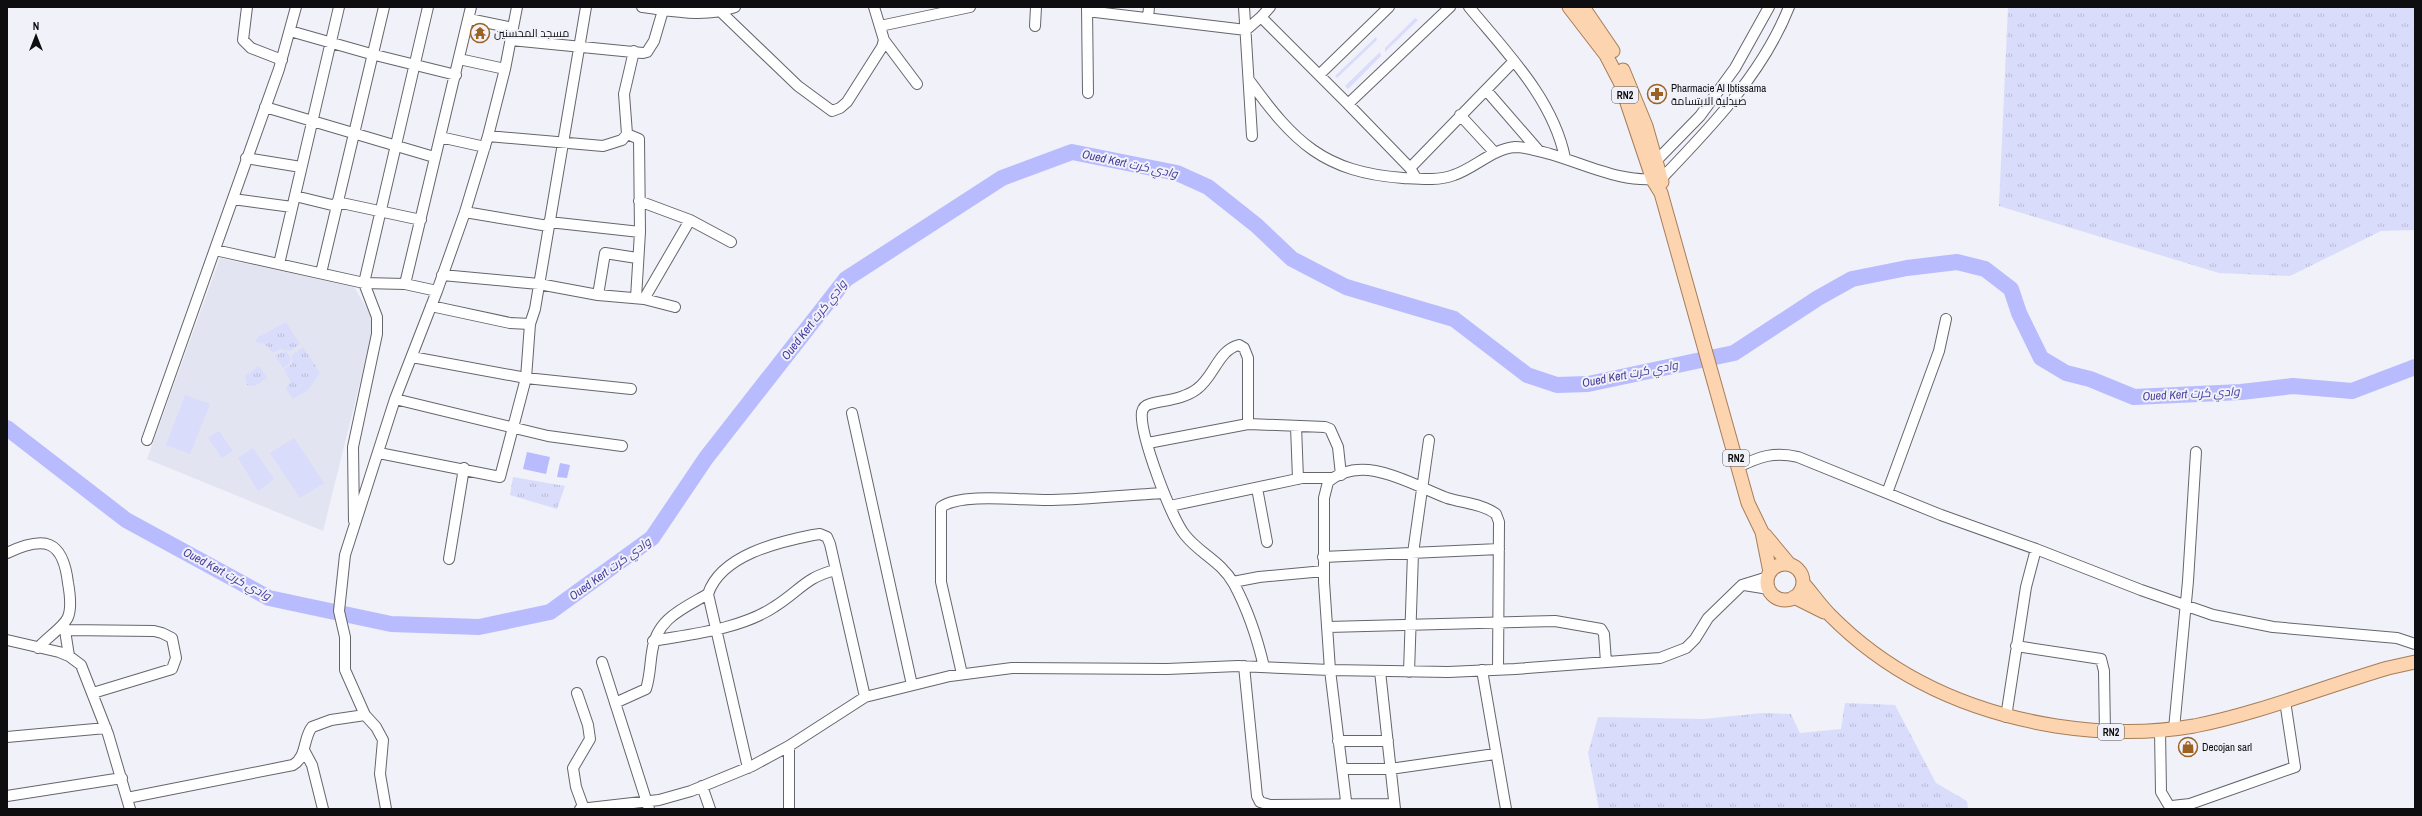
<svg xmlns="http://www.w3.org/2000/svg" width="2422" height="816" viewBox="0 0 2422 816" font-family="'Archivo Narrow',Cairo,sans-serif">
  <defs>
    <pattern id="grass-tufts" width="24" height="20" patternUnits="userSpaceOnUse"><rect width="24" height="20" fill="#dadcfc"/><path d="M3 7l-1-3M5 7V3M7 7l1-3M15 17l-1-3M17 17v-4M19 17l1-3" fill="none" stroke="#babcd7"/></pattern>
  </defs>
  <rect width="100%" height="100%" fill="#f0f1f9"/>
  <!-- built -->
  <path fill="#e2e4f2" d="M220,258L354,287L373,319L371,338L323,531L147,459Z"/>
  <!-- grass -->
  <path fill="url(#grass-tufts)" d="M2008,7H2415V230L2381,231L2290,276L2219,273L1999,206Z
    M286,322L300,344L290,351L280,349L273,353L265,344L257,343L255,339Z
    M303,347L320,373L308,390L293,399L286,389L290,381L284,369L292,364V355Z
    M284,351L288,353L291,358L289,364L283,368L275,356Z
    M259,366L267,378L255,386L247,385L245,376Z
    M513,477L565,486L557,509L510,495Z
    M1845,703L1895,705L1936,783L1967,801L1968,809H1599L1588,753L1598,717L1703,719L1763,713L1791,714L1800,733L1841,729Z"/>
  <!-- garden -->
  <path fill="#dadcfc" d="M1415,18L1418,20L1385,52V48Z
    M1376,37L1377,40L1337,78L1335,76Z
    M1380,52L1381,56L1348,89L1345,86Z
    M185,395L210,404L190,454L166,445Z
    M219,431L233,451L222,458L208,438Z
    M294,438L324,483L300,498L270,453Z
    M253,448L274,479L258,491L238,458Z"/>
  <!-- water -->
  <path fill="#b8bbfe" d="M527,452L550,457L546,474L523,469Z
    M560,463L570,465L567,478L557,477Z"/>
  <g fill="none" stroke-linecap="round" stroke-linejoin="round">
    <!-- river -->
    <path stroke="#b8bbfe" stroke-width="16" d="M7,428L126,520L269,598L391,624L479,627L550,612L652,538L706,458L846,279L1002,178L1072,152L1177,173L1208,187L1256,225L1292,259L1346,287L1454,319L1527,375L1557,385L1588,384L1734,353L1818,298L1852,279L1907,268L1957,262L1985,269L2011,289L2019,313L2041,358L2066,373L2090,379L2134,397L2241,392L2293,386L2352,391L2415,367"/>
    <!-- minor casing -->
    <g stroke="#65666c" stroke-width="12">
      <path id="minor" d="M247,7L243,40L251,48L282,60
        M642,7C674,11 704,18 735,7
        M1087,7L1088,93
        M1244,7L1252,136
        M1469,7C1507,53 1553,99 1565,158
        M1087,11L1246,30L1261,17L1319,75L1389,7
        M721,12L798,86L832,111L840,108L847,102L882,47L884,40L874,7
        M1261,17L1270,7
        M1148,18L1149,7
        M469,19L513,28
        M880,26L970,7
        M1035,26L1036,7
        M290,31L371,54L456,75
        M511,40L643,53L647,52L654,41L664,7
        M884,40L917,84
        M459,59L505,69
        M1319,75L1348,104
        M1249,80C1294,142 1323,172 1403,178C1420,179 1439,181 1454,175C1475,168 1492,149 1515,147C1526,147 1539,151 1550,154C1585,164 1625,185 1662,178C1711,127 1763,73 1789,7
        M1486,90L1539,151
        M265,107L434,157
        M1460,115L1495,153
        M627,134L639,139L640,232L636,298
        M488,136L603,146L622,140L627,134L624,94L634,51
        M440,137L485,147
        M246,158L301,167
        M1657,160L1700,116L1735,68L1769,7
        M1410,168L1513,62
        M1416,178L1410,168L1348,104L1450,7
        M295,196L336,206
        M233,199L292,207
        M639,201L690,220L731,242
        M337,202L421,220
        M465,212L548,226
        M549,222L640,232
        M215,250L364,283L405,284L437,291
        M279,264L339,7
        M321,273L384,7
        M442,275L539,284L598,295L644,299L675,307
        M405,284L471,7
        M598,295L605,253L637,258
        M644,299L690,220
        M431,306L510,323L530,324
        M412,357L526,378L631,389
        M395,399L548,436L622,446
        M852,413L912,685
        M1248,424V358L1244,348L1239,345C1218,350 1214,377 1197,389C1184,399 1165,400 1150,404C1146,405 1143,407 1142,412C1139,433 1171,518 1185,535C1200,554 1221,561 1234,584C1248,610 1257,637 1264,667
        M1296,426L1298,479
        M147,440L279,69L296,7
        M1148,443L1248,424L1325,427L1330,429L1338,447L1341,475
        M379,453L500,477L526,378L530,324L535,309L586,7
        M1738,467C1759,457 1774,451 1798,457L1941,515L2036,549L2141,590L2213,615L2273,627L2397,638L2415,644
        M1257,488L1267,542
        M1887,493L1939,351L1946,319
        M1170,506L1302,478H1332
        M354,521L353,447L377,334V317L364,283L428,7
        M7,553C45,535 63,540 68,583C70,594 72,607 68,617C64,627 45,639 38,648
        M1323,557L1499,549
        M449,559L464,468
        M1233,582L1259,577L1324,571
        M1744,585L1769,589
        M64,624L69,656
        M1328,627L1555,621L1601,629L1604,634L1606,662
        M65,630L154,631L162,633L172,638L176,658L172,669L93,693
        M7,640L59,652L69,656L81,665L108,734L130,809
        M653,641C692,634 741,629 774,607C799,592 805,577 836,570
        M2016,646L2101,659L2104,671L2105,733
        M602,662L649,809
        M1244,666L1257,796L1260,802L1270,805L1394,804
        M1482,670L1506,809
        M1380,671L1395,809
        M1409,672L1413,553L1429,440
        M962,674L941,582V507C963,492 1024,501 1052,500C1089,499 1127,495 1164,493
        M577,693L588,725L590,739L573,768L576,787L584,809
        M615,703L646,689C650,677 650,664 652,652C656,619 682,609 708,594
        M2006,717L2026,587L2036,549
        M2174,729L2188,581L2196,452
        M2160,730L2161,792L2168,804L2172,806L2190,804L2295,767L2285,701
        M7,737L106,728
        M1338,741H1388
        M304,750L312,765L323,809
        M748,768L708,594C721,555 778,542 813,535L820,534L827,537L830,544L865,697
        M1342,769H1390L1495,754
        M702,786L710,809
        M7,796L122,778
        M127,798L293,765C307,757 303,738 312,727L331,720L365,715
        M386,809L380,774L383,740L376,727L365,715L345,670V637L339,611L345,555L395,399L437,291L465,212L488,136L505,69L517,7
        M580,809L659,800L691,791L752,766L789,746L865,697L950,676L1012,668L1167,669L1238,666L1330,670L1448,672L1515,669L1660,658L1686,648L1695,639L1708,618L1742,585L1768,577
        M789,809V746
        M1347,809L1330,670L1324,582V498L1328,482C1363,452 1412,485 1447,498C1463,503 1483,504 1496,514L1499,522L1498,670"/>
    </g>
    <!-- major casing -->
    <g stroke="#a77d57" stroke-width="15">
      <path id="major" d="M1569,7L1606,55L1620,82L1653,180L1661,193L1748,503L1762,532L1770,572
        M1583,7L1613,51
        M1623,70L1646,126L1662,182
        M1765,535L1790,565
        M1767 582a18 18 0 1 1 36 0a18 18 0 1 1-36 0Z
        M1803,583C1812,593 1820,605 1830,615C1892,678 1970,712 2056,726C2102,733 2148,734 2194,726C2260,713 2323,687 2388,668L2415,662
        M1794,597L1824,612"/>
    </g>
    <!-- minor -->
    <use href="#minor" stroke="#fff" stroke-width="10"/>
    <!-- major -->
    <use href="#major" stroke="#fcd5b0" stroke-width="13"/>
  </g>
  <!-- icons -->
  <defs>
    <g id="temple-ring" transform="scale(1)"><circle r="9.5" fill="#f0f1f9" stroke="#9c6121" stroke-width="1.5"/><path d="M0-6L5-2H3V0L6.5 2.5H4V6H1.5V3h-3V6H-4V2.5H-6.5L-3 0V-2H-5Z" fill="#9c6121"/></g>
    <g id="pharmacy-ring" transform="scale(1)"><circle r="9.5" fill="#f0f1f9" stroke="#9c6121" stroke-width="1.5"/><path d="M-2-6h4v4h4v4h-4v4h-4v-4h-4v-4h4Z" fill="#9c6121"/></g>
    <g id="shop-ring" transform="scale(1)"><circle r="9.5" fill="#f0f1f9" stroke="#9c6121" stroke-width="1.5"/><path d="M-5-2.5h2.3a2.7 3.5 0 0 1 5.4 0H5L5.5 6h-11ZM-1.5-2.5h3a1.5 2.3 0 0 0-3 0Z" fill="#9c6121"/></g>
  </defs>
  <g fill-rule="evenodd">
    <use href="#temple-ring" x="480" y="33"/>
    <use href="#pharmacy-ring" x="1657" y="94"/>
    <use href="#shop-ring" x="2188" y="747"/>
  </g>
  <g text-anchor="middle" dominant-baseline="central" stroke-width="4" stroke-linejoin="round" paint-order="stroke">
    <!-- shield labels -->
    <g fill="#f0f1f9" stroke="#525257" stroke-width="1">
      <rect x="1612" y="87" width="26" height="16" rx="3"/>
      <rect x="1723" y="450" width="26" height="16" rx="3"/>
      <rect x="2098" y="724" width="26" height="16" rx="3"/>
    </g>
    <g font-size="10" font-weight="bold" fill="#0e0e11">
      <text x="1625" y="95">RN2</text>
      <text x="1736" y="458">RN2</text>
      <text x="2111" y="732">RN2</text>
    </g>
    <!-- poi labels -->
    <g font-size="11" fill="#0e0e11" stroke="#f0f1f9" text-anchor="start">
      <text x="494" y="33">مسجد المحسنين</text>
      <text x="1671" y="88">Pharmacie Al Ibtissama<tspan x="1671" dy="13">صيدلية الابتسامة</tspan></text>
      <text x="2202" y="747">Decojan sarl</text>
    </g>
    <!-- water labels -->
    <g font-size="12" font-style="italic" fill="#453c9b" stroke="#f0f1f9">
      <text transform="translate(1130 164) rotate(12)">Oued Kert وادي كرت</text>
      <text transform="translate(814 320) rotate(-52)">Oued Kert وادي كرت</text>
      <text transform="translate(1630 374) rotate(-11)">Oued Kert وادي كرت</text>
      <text transform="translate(2191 394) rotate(-3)">Oued Kert وادي كرت</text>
      <text transform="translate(610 569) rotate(-36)">Oued Kert وادي كرت</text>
      <text transform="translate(227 574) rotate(28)">Oued Kert وادي كرت</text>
    </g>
  </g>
  <!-- border -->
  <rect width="2422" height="816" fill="none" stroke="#0e0e11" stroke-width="16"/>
  <!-- north arrow -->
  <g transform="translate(36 36)" stroke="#f0f1f9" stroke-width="3" paint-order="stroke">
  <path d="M0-3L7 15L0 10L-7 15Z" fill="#0e0e11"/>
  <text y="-6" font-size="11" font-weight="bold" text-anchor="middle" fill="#0e0e11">N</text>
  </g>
</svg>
